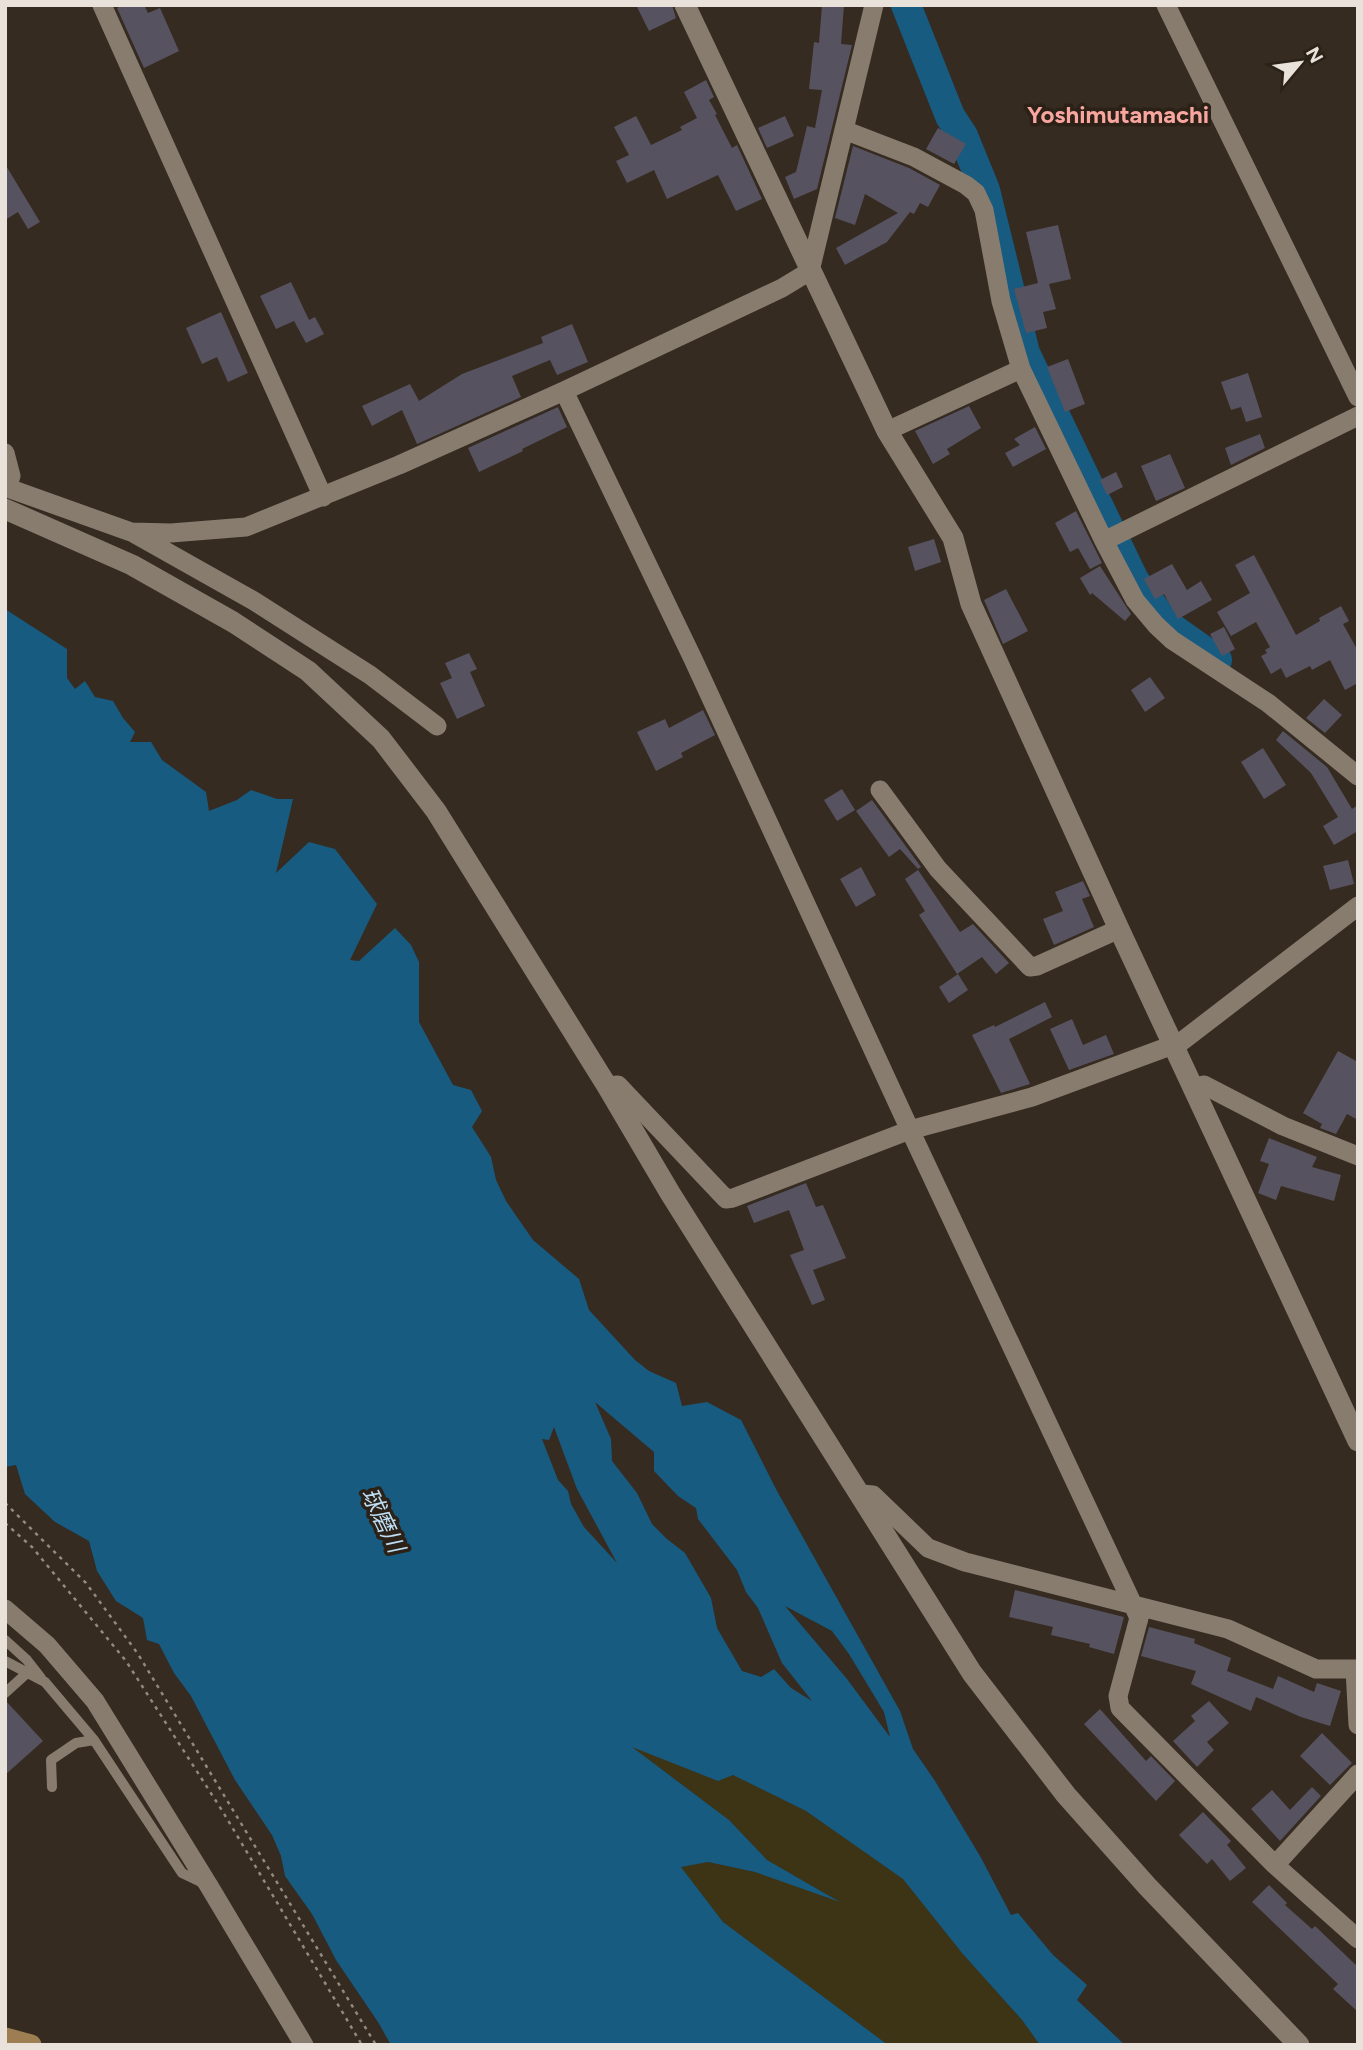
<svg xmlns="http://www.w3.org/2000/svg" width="1363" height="2050" viewBox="0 0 1363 2050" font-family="Figtree,'Noto Sans JP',sans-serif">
  <rect width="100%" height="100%" fill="#352b20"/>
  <!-- sand -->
  <path fill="#3c3414" d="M629,1745L718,1781L733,1775L806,1811L903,1879L962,1953L1022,2020L1040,2045H888L723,1922L681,1867L708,1862L755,1872L835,1899L767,1860L729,1820Z"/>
  <!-- water -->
  <path fill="#185b81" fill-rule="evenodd" d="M5,609L67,649V678L75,689L85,681L95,697L113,701L123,718L135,732L130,742H151L162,760L206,792L209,811L237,800L251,790L277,799H293L276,873L309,842L335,849L377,904L350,960L359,961L395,928L411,945L419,962V1022L453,1085L471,1090L482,1111L472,1127L491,1157L496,1180L506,1201L533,1240L579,1279L589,1310L635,1360L649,1371L676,1383L682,1406L707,1402L741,1420L777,1491L900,1711L913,1749L935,1781L980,1856L1011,1915L1018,1913L1053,1955L1087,1985L1077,2000L1125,2045H1040L1022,2020L962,1953L903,1879L806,1811L733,1775L718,1781L632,1747L729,1820L767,1860L840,1902L755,1872L708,1862L681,1867L723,1922L888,2045H391L378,2022L336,1960L312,1914L285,1876L281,1856L272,1835L235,1780L191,1696L174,1673L159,1644L147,1640L143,1618L116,1601L97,1571L89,1541L55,1522L25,1494L16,1465L5,1467ZM595,1402L654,1452V1471L678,1496L696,1508L698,1519L737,1570L746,1592L758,1608L782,1663L812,1701L791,1688L774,1669L761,1677L742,1671L717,1628L711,1598L685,1553L667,1539L652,1524L637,1493L612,1461L611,1439ZM554,1427L577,1489L617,1563L584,1527L571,1504L568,1491L558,1480L542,1439L549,1440ZM785,1606L832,1631L849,1654L884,1712L890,1737L847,1679Z"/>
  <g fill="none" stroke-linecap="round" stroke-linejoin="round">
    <!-- river -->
    <path stroke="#185b81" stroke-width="30" d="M906,5L950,116L963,136L985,190L1025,353L1134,580L1166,624L1217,660"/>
  </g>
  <!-- building -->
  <path fill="#575260" d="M123,5H144L148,13L160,8L179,51L144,68L117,8Z
    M636,5H672L676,18L649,31Z
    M822,5H844L841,44L852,45L817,189L794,199L785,177L796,172L807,126L815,128L822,90L809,89L814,42L819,43Z
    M706,80L714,97L709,100L717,114L715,115L732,148L737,145L762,199L736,211L718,175L667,199L654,170L627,183L616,161L629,155L614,127L636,116L651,145L682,130L680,127L697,118L684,92Z
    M785,116L794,136L767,148L758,128Z
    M938,128L966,144L954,164L926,149Z
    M853,146L909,168L940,185L928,207L920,203L914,214L910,212L887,242L845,265L836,248L898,213L865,194L855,225L835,218Z
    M5,164L40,222L28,229L18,212L5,220Z
    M1058,225L1071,279L1049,284L1056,309L1043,312L1047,328L1026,333L1014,289L1038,283L1026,232Z
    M291,282L309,320L315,317L324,334L306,343L294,321L276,329L260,296Z
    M221,312L248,373L228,382L217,357L202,364L186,328Z
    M572,324L588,362L557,375L550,360L512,376L521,397L417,444L402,410L372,426L362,406L410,384L419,401L462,374L543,343L541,337Z
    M1068,359L1085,404L1065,412L1047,367Z
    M1248,373L1262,417L1246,422L1241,407L1231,410L1221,382Z
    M969,406L981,428L947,449L950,454L933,464L915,431Z
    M558,407L567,427L522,449L523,451L479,472L468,448Z
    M1035,427L1046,449L1013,467L1005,453L1020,445L1014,439Z
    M1260,434L1265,448L1231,465L1225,448Z
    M1170,454L1185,488L1156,501L1141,466Z
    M1116,472L1123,487L1107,495L1100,480Z
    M1076,511L1102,563L1090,569L1078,548L1070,552L1055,523Z
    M934,539L941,562L915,571L908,547Z
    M1254,555L1296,635L1320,621L1319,618L1341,606L1349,621L1343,624L1358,651V683L1345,690L1330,660L1312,670L1310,666L1286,678L1281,668L1271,674L1261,656L1267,653L1265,650L1270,647L1256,622L1231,636L1217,612L1250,593L1235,565Z
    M1172,564L1187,590L1201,581L1212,600L1178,619L1164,594L1155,599L1144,579Z
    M1100,566L1131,614L1125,621L1092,593L1090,595L1080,578Z
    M1006,589L1028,631L1003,644L984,600Z
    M1224,627L1235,649L1222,656L1210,634Z
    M469,653L477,669L470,672L485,706L457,719L440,683L452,678L445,663Z
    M1150,677L1165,698L1145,712L1131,690Z
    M1324,699L1342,715L1325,733L1306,718Z
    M703,710L715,735L681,753L683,757L656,771L637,732L665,719L669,728Z
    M1283,731L1327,767L1352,809L1358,805V831L1334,845L1323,826L1338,817L1311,773L1276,740Z
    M1263,748L1286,785L1264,799L1241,762Z
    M842,789L855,810L837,821L824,800Z
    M872,800L921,867L918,869L900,849L889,857L856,811Z
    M1348,860L1354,884L1330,890L1323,866Z
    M861,867L876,895L856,907L840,879Z
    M918,870L960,932L973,924L1009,963L996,974L982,957L957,974L919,915L925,911L905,879Z
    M1083,881L1090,896L1082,899L1094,927L1054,945L1043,919L1063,911L1055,892Z
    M958,974L968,990L949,1003L939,987Z
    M1045,1002L1052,1017L1009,1039L1030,1084L1001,1093L972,1035L994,1025L995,1027Z
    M1072,1019L1083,1045L1106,1035L1114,1054L1069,1070L1050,1029Z
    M1338,1051L1358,1062V1120L1347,1114L1336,1134L1320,1128L1322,1124L1303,1113Z
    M1269,1138L1317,1157L1312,1167L1341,1175L1334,1201L1281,1186L1276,1200L1258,1193L1269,1164L1260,1161Z
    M806,1183L816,1207L823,1205L846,1258L813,1270L825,1300L812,1305L790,1255L804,1250L789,1210L754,1223L747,1206Z
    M1015,1590L1124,1617L1114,1654L1089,1647L1090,1644L1051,1635L1053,1627L1009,1617Z
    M1149,1627L1195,1639L1194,1643L1231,1658L1227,1671L1273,1689L1278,1676L1314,1692L1317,1683L1341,1691L1330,1726L1301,1717L1256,1697L1251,1711L1191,1684L1196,1671L1141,1656Z
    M5,1700L43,1741L5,1775Z
    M1209,1701L1229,1723L1207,1742L1214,1750L1197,1767L1173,1741L1195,1721L1191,1716Z
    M1100,1709L1146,1761L1151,1756L1175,1781L1156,1801L1084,1724Z
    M1322,1733L1352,1763L1330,1785L1300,1756Z
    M1312,1787L1321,1796L1280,1841L1251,1809L1272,1790L1290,1810Z
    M1203,1812L1231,1841L1227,1845L1246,1868L1230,1881L1212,1859L1207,1864L1179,1835Z
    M1269,1885L1287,1903L1285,1905L1312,1929L1315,1926L1358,1967V2012L1333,1989L1338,1984L1252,1902Z"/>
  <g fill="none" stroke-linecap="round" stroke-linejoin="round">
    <!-- path -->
    <path stroke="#928980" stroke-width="2.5" stroke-dasharray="3.5 5" stroke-linecap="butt" d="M5,1503L86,1583L138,1654L376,2045
      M5,1523L32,1547L126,1661L223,1812L362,2045"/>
    <!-- service -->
    <path stroke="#887c6f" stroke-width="10" d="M5,1640L27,1660L41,1678
      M5,1661L45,1682L94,1740L182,1873L203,1883
      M5,1693L27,1673
      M52,1787L51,1760L76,1743L94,1740"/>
    <!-- minor -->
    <path stroke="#887c6f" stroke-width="19" d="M102,5L323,497
      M1166,5L1358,397
      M844,130L914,157L966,185L976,193L984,210L1001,301L1021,369L1104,541L1135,600L1156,625L1172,640L1268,703L1358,776
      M564,391L693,659L910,1130L1134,1607L1139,1618L1118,1696L1120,1708L1275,1865L1358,1939
      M887,431L1021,369
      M5,453L11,476L7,487
      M5,487L131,532L171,533L246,527L399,465L564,391L782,288L810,271L874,5
      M135,534L254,601L370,675L437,726
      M1104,541L1358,416
      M880,790L938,869L1030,967L1037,966L1119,929
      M607,1086L618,1085L726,1199L733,1198L910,1130L1032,1097L1181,1042L1358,906
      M1193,1088L1204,1085L1283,1126L1358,1156
      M862,1494L873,1495L928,1548L965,1562L1228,1629L1316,1669H1358
      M5,1609L47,1645L95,1701L209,1886L304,2045
      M1355,1669L1358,1725
      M1275,1865L1358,1774"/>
    <!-- tertiary -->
    <path stroke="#887c6f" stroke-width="21" d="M685,5L887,431L953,538L971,604L1119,929L1358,1441
      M5,509L132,565L233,622L308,671L381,739L436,811L607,1086L670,1193L972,1673L1066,1795L1147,1886L1299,2045"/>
    <!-- secondary -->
    <path stroke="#9d7e53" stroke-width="21" d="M5,2038L31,2045"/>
  </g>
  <g text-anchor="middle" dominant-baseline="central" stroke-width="7" stroke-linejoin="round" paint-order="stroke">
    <!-- water labels -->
    <g font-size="23" font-style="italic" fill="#bddef5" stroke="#2b2117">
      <text transform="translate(383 1520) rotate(64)">球磨川</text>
    </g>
    <!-- quarter labels -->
    <g font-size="24" font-weight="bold" fill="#faa6a0" stroke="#2b2117">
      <text x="1118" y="114">Yoshimutamachi</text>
    </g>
  </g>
  <!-- border -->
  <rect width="1363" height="2050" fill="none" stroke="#e9e2db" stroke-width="14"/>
  <!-- north arrow -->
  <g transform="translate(1300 63) rotate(61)" stroke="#2b2117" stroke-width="5" paint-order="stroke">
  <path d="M0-5L12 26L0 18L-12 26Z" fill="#e9e2db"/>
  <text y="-10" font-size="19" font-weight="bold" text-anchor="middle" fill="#e9e2db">N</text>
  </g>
</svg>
